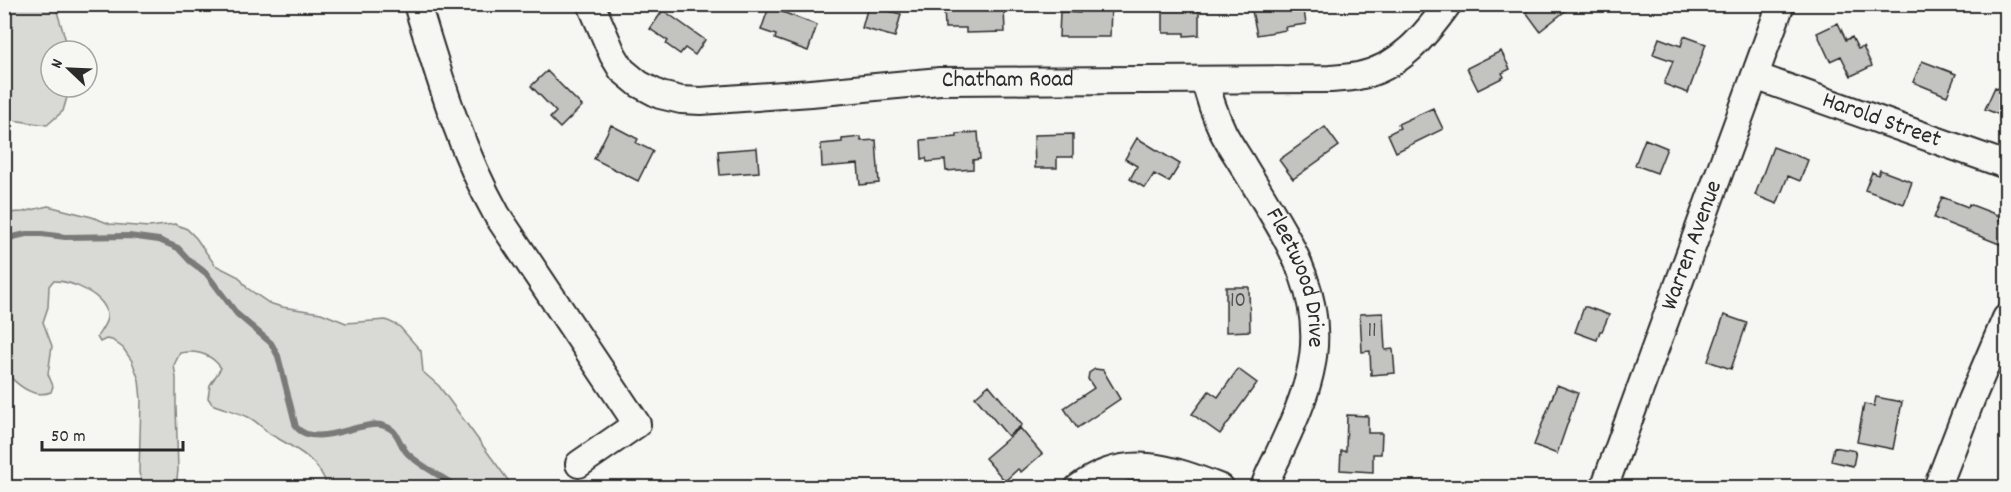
<svg xmlns="http://www.w3.org/2000/svg" width="2011" height="492" viewBox="0 0 2011 492" font-family="Dekko,sans-serif">
  <rect width="100%" height="100%" fill="#f6f6f2"/>
  <filter id="ink" filterUnits="userSpaceOnUse"><feTurbulence type="fractalNoise" baseFrequency=".0167" numOctaves="2"/><feDisplacementMap in="SourceGraphic" scale="12" xChannelSelector="R" yChannelSelector="G"/><feConvolveMatrix kernelMatrix="1 2 1 2 8 2 1 2 1" color-interpolation-filters="sRGB"/></filter>
  <g filter="url(#ink)">
    <!-- green -->
    <path fill="#d9d9d5" stroke="#828280" stroke-width="1.5" d="M4,5H55L66,41V51H51V87H70L63,111L47,125L5,119Z
      M48,206L92,217L110,224L149,227L175,224L187,229L196,238L215,265L239,277L247,288L269,303L282,307L321,313L346,323L386,320L399,326L421,351L423,372L439,386L513,487H327C321,460 293,447 270,434C262,428 257,421 248,417C236,411 223,409 212,404L208,398L210,385L221,368C211,354 197,350 180,353L174,365L176,378V407L178,470L176,487H149L141,479L139,473L141,400L139,380L132,361L123,348L112,340L106,339L100,342L97,337C100,331 108,323 107,315C106,295 70,280 53,281L49,286L48,307L43,322L52,346L48,374L53,386L51,392C33,399 16,384 5,371V213L23,212Z"/>
    <g fill="none" stroke-linecap="round" stroke-linejoin="round">
      <!-- stream -->
      <path stroke="#7a7a78" stroke-width="6" d="M4,239L26,234H42L65,237L129,236L159,240L178,248L190,261L206,273L237,314L271,343L278,356L296,427C315,449 358,421 381,425C400,429 397,443 408,454C423,468 442,476 458,488"/>
    </g>
    <!-- building -->
    <path fill="#c3c3c0" stroke="#2b2b2b" stroke-width="1.5" d="M1080,4H1111L1110,37H1059L1060,12L1080,13Z
      M1303,4L1306,24L1285,27L1286,30L1257,35L1251,6Z
      M1537,4H1574L1540,31L1526,12Z
      M966,5V10L1004,9L1005,32L966,33V28H945L944,6Z
      M868,6L901,14L895,37L862,28Z
      M769,7L817,25L808,51L775,39L776,35L761,30Z
      M1199,8V35L1184,36V33H1163V9Z
      M663,10L705,40L695,55L685,48L680,54L666,44L668,41L650,29Z
      M1838,23L1846,40L1852,37L1858,49L1863,47L1872,66L1851,76L1841,56L1830,61L1817,33Z
      M1684,36L1706,44L1688,93L1664,84L1673,61L1653,54L1659,38L1681,46Z
      M1501,51L1510,69L1502,73L1504,77L1478,90L1467,68Z
      M1922,61L1956,74L1947,96L1913,82Z
      M547,71L582,106L560,128L550,118L556,112L531,86Z
      M1995,87L2007,93V118L1985,109Z
      M1433,108L1443,129L1396,152L1388,134L1400,128L1398,124Z
      M611,125L638,139L636,143L653,151L638,181L594,159Z
      M1325,127L1339,146L1293,179L1279,160Z
      M978,132L980,159L973,160V169L946,171L945,160L927,162L926,158L922,159L921,140L957,137V134Z
      M1073,134V157H1057V168H1035L1034,135Z
      M861,137V141L876,140L879,183L860,185L858,164L822,167L821,144L842,142V139Z
      M1137,138L1180,164L1169,182L1154,174L1145,188L1130,179L1137,166L1125,159Z
      M1645,139L1667,148L1657,173L1635,165Z
      M1773,147L1808,160L1800,181L1788,176L1777,204L1755,195Z
      M757,148L759,172L720,175L718,151Z
      M1880,170L1912,182L1904,204L1865,190L1872,172L1878,175Z
      M1942,197L1968,207L1969,204L2000,216L1999,220L2007,223V233L2002,245L1934,218Z
      M1226,287H1249L1250,331L1226,332Z
      M1584,307H1587L1609,315L1602,331H1600L1597,340L1575,332Z
      M1383,313L1385,350L1393,349L1395,373L1371,375L1370,351L1362,352L1360,314Z
      M1724,315L1747,323L1731,369L1708,361Z
      M1095,369L1103,370L1120,399L1077,428L1064,408L1094,388L1088,379L1089,373Z
      M1238,369L1257,383L1220,434L1192,414L1209,391L1218,397Z
      M989,385L1022,425L1008,436L975,397Z
      M1557,385L1578,393L1557,454L1534,445Z
      M1876,397L1902,402L1893,449L1857,442L1864,404L1874,406Z
      M1347,415L1368,416V433H1382L1381,454H1373V472L1340,470L1341,451H1346Z
      M1020,428L1042,454L1021,472L1018,469L1005,481L985,458Z
      M1834,447L1856,451L1853,466L1831,461Z"/>
    <g fill="none" stroke-linecap="round" stroke-linejoin="round">
      <!-- minor casing -->
      <g stroke="#2b2b2b" stroke-width="30">
        <g id="minor">
          <path d="M417,4C439,76 460,149 497,215L637,424L579,464"/>
          <path id="s1" d="M591,4L613,55L622,70L639,84L660,95L681,100L701,101L811,93L940,81L1330,79C1340,78 1349,78 1358,76C1399,68 1425,36 1448,4"/>
          <path id="s2" d="M1755,76L2006,165"/>
          <path id="s3" d="M1205,80C1209,98 1215,115 1223,132C1229,144 1237,155 1244,167C1283,232 1329,293 1310,373C1303,403 1289,431 1277,458C1272,468 1267,477 1264,488"/>
          <path d="M1078,488C1126,452 1170,468 1221,488"/>
          <path id="s4" d="M1604,488L1781,4"/>
          <path d="M1937,488L1971,400L2006,318"/>
        </g>
      </g>
      <!-- minor -->
      <use href="#minor" stroke="#f6f6f2" stroke-width="26"/>
    </g>
  </g>
  <g text-anchor="middle" dominant-baseline="central" stroke-width="4.5" stroke-linejoin="round" paint-order="stroke">
    <!-- number labels -->
    <g font-size="21" fill="#515150">
      <text x="1238" y="302">10</text>
      <text x="1372" y="332">11</text>
    </g>
    <!-- street labels -->
    <g font-size="24" fill="#2b2b2b" stroke="#f6f6f2">
      <text stroke="none"><textPath href="#s1" startOffset="468">Chatham Road</textPath></text>
      <text stroke="none"><textPath href="#s2" startOffset="134">Harold Street</textPath></text>
      <text stroke="none"><textPath href="#s4" startOffset="258">Warren Avenue</textPath></text>
      <text stroke="none"><textPath href="#s3" startOffset="220">Fleetwood Drive</textPath></text>
    </g>
  </g>
  <!-- margin -->
  <rect width="2011" height="492" fill="none" stroke="#f6f6f2" stroke-width="24"/>
  <rect x="12" y="12" width="1987" height="468" fill="none" stroke="#2b2b2b" stroke-width="2" filter="url(#ink)"/>
  <!-- north arrow -->
  <g transform="translate(69 69) rotate(293)"><circle r="28" fill="#f6f6f2" stroke="#a5a5a2" stroke-width="1.5"/>
  <path d="M0-4.5L10 22L0 15L-10 22Z" fill="#2b2b2b"/>
  <text y="-9" font-size="16" font-weight="bold" text-anchor="middle" fill="#2b2b2b">N</text>
  </g>
  <!-- scale -->
  <path d="M42 441v9h141v-9" fill="none" stroke="#2b2b2b" stroke-width="3"/>
  <text x="51" y="441" font-size="18" fill="#2b2b2b" stroke="#f6f6f2" stroke-width="4.5" paint-order="stroke">50 m</text>
</svg>
